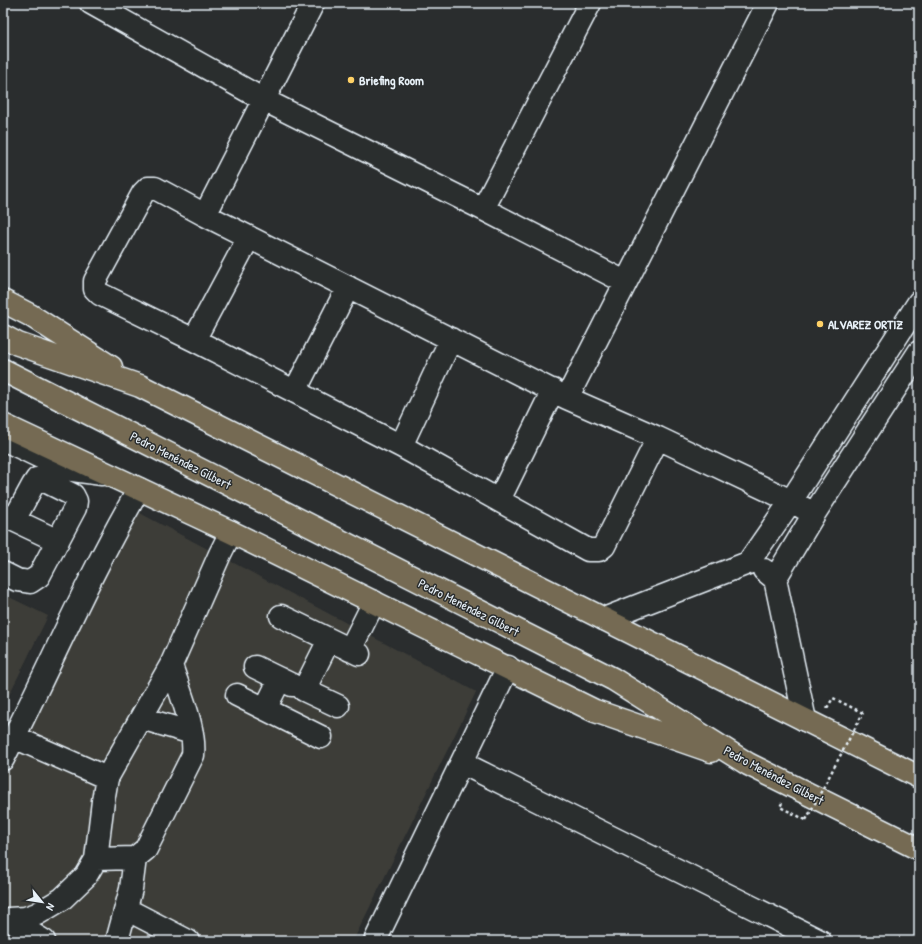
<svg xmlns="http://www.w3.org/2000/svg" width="922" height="944" viewBox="0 0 922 944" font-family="'Patrick Hand',sans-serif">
  <rect width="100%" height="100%" fill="#2a2d2e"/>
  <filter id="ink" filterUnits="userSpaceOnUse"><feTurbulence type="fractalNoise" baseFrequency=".025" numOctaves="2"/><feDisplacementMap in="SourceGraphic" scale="8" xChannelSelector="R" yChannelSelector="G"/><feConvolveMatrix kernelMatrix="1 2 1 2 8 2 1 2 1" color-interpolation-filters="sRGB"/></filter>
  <g filter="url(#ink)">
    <!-- built -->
    <path fill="#3e3e39" d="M119,502L476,692L353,941H3V737Z
      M3,594L48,616L3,707Z"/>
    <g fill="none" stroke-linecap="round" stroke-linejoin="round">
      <!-- minor casing -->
      <g stroke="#e8f1f8" stroke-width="25">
        <path id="minor" d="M91,3L264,100L483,209L625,282
          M483,209L590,3
          M205,215L313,3
          M194,340L249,237
          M295,391L348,287
          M567,398L768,3
          M658,438L604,546L599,550H588L401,446L194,340L100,294L95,289V281L143,193L148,188H155L205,215L567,398L658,438L791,501L814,514
          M3,439L65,469L102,474
          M401,446L451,339
          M499,500L553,390
          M3,515L58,541
          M764,570L775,579L805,720
          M3,573L17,580L30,582L39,576L75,508L76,501L73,495L43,480L37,479L33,485L14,520
          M775,579L814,514L919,352
          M281,616L359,654
          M604,619L748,563L791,501L919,302
          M329,640L304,690L338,706
          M350,650L374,602
          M255,667L292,685
          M280,679L265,709L321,737
          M237,695L265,709
          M141,718L192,733
          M14,737L107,778
          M3,759C49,669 88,576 139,489
          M462,763L820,941
          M96,859L135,858L146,849L193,755C196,729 179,690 171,665
          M126,909L188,941
          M8,919L44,941
          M3,922L8,919L25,918L37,914L62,899L86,876L96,859L103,801L107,778L171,665L220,554L231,532
          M117,941L131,889L135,858
          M375,941L508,667"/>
      </g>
      <!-- major casing -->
      <g stroke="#e8f1f8" stroke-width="25">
        <path id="major" d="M3,301L30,315L111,367
          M3,336L18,344L140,386L919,777
          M3,370L613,679L748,764L919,849
          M3,425L231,532L595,711L711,751"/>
      </g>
      <!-- path -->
      <path stroke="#e8f1f8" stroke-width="2.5" stroke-dasharray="3 3" stroke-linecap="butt" d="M827,708L833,698L863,713
        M782,803L780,807L806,820"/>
      <!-- minor -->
      <use href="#minor" stroke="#2a2d2e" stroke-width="22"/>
      <!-- major -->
      <use href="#major" stroke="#746b52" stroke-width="22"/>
      <!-- path-bridge -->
      <path stroke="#e8f1f8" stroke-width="2.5" stroke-dasharray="3 3" stroke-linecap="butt" d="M806,820L863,713"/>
    </g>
  </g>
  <!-- markers -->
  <g fill="#ffd166" stroke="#2a2d2e" stroke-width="1.5">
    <circle cx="351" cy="80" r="4"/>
    <circle cx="820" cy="324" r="4"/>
  </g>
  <g text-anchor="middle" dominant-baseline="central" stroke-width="3" stroke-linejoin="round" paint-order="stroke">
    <!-- poi labels -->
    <g font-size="13" font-weight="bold" fill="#e8f1f8" stroke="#2a2d2e" text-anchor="start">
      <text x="359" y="80">Briefing Room</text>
      <text x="828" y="324">ALVAREZ ORTIZ</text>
    </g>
    <!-- street labels -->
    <g font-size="13" fill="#e8f1f8" stroke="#2a2d2e">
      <text transform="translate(181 460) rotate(27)">Pedro Menéndez Gilbert</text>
      <text transform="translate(469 607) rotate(27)">Pedro Menéndez Gilbert</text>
      <text transform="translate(774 775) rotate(28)">Pedro Menéndez Gilbert</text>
    </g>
  </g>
  <!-- margin -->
  <rect width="922" height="944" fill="none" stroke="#2a2d2e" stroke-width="16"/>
  <rect x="8" y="8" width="906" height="928" fill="none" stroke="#e8f1f8" stroke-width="1.5" filter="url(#ink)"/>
  <!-- north arrow -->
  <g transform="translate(42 902) rotate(120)" stroke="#2a2d2e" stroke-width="3" paint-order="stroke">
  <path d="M0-3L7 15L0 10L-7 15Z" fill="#e8f1f8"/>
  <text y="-6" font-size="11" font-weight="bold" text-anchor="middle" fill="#e8f1f8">N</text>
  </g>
</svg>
